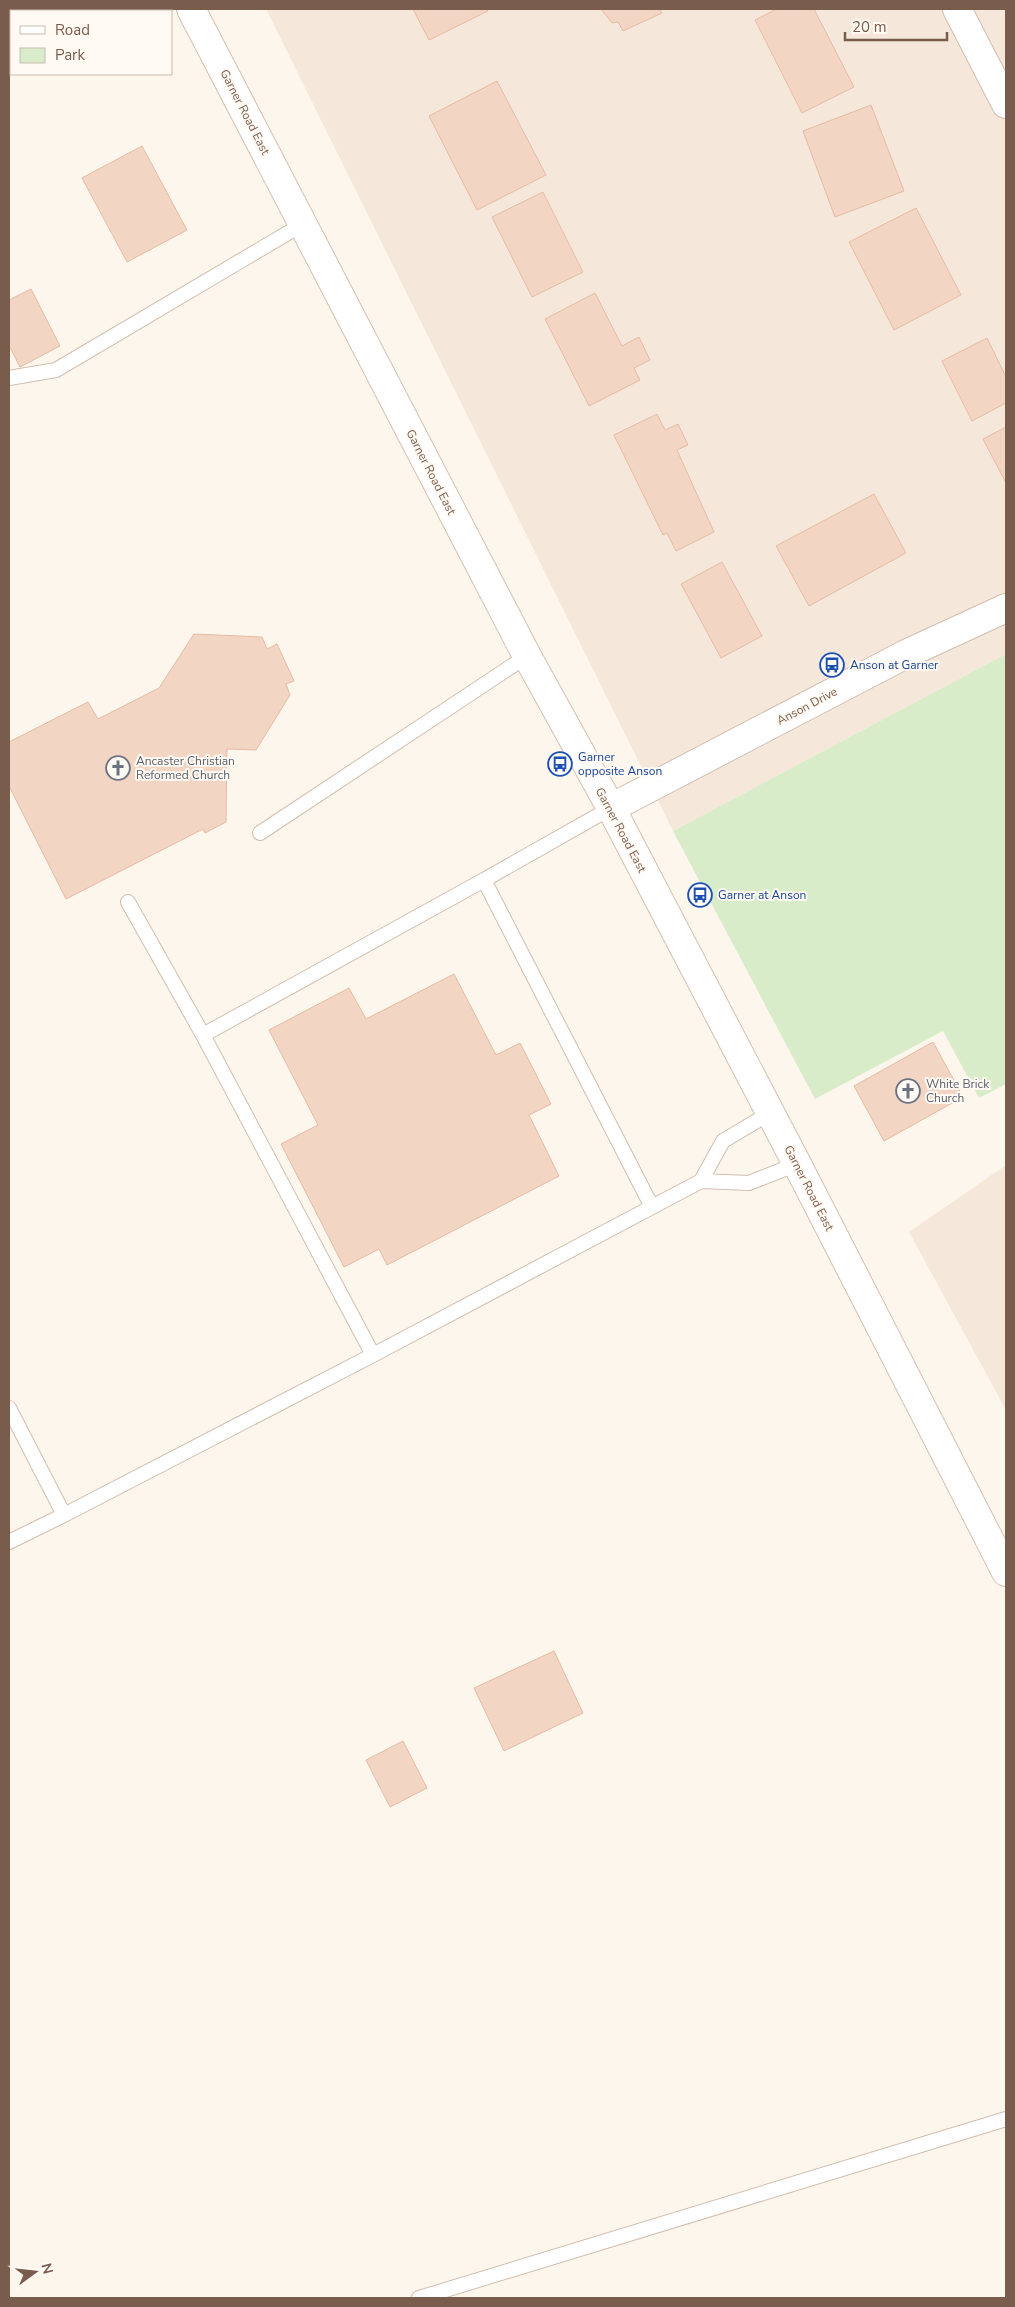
<svg xmlns="http://www.w3.org/2000/svg" width="1015" height="2307" viewBox="0 0 1015 2307" font-family="'Nunito Sans',sans-serif">
  <rect width="100%" height="100%" fill="#fdf6ec"/>
  <!-- residential -->
  <path fill="#f5e8da" d="M266,9H1006V654L673,831Z
    M1006,1165V1410L909,1232Z"/>
  <!-- green -->
  <path fill="#d8ecc9" d="M1006,654V1084L979,1098L943,1031L815,1099L673,831Z"/>
  <!-- building -->
  <path fill="#f3d5c3" stroke="#e6bba3" d="M413,9H487L488,11L429,40Z
    M601,9H660L662,13L623,31L618,22L612,23Z
    M777,9H814L854,87L802,113L755,20Z
    M497,81L546,175L477,210L429,116Z
    M871,105L904,191L835,217L803,131Z
    M142,146L187,230L127,262L82,178Z
    M543,192L583,272L532,297L492,217Z
    M916,208L961,295L894,330L849,242Z
    M31,289L60,346L20,367L9,345V300Z
    M595,293L622,346L639,337L650,360L634,368L640,380L589,406L545,319Z
    M987,338L1006,377V403L972,421L942,361Z
    M657,414L665,430L678,424L688,445L677,450L714,532L676,551L667,533L663,535L614,435Z
    M1006,427V483L983,439Z
    M874,494L906,553L809,606L776,546Z
    M722,562L762,636L721,658L681,584Z
    M194,634L262,637L267,649L277,644L294,681L286,684L290,695L256,750L227,749L226,822L205,833L203,829L66,899L9,786V742L88,702L98,719L159,688Z
    M454,974L496,1055L520,1043L551,1104L529,1115L559,1176L387,1265L379,1249L344,1267L281,1144L318,1125L269,1030L349,988L366,1019Z
    M933,1042L963,1097L884,1141L854,1086Z
    M554,1651L583,1713L504,1751L474,1688Z
    M403,1741L427,1788L390,1807L366,1760Z"/>
  <g fill="none" stroke-linecap="round" stroke-linejoin="round">
    <!-- lane casing -->
    <g stroke="#d1beb0" stroke-width="16">
      <path id="lane" d="M9,378L56,370L303,224
        M611,808L484,880L652,1207L701,1181L749,1183L797,1164
        M260,833L527,656
        M128,902L203,1035L373,1355
        M203,1035L484,880
        M701,1181L723,1141L770,1113
        M9,1408L64,1515L373,1355L652,1207
        M9,1542L64,1515
        M419,2298L1006,2119"/>
    </g>
    <!-- street casing -->
    <g stroke="#d1beb0" stroke-width="30">
      <path id="street" d="M957,9L1006,104
        M611,808L906,654L1006,608"/>
    </g>
    <!-- secondary casing -->
    <g stroke="#d6c0b0" stroke-width="30">
      <path id="secondary" d="M191,9L527,656L611,808L797,1164L1006,1572"/>
    </g>
    <!-- lane -->
    <use href="#lane" stroke="#fff" stroke-width="14"/>
    <!-- street -->
    <use href="#street" stroke="#fff" stroke-width="28"/>
    <!-- secondary -->
    <use href="#secondary" stroke="#fff" stroke-width="28"/>
  </g>
  <!-- icons -->
  <defs>
    <g id="bus-ring" transform="scale(1.25)"><circle r="9.5" fill="#fffaf3" stroke="#1a4fb4" stroke-width="1.5"/><path d="M-5-6H5V4H4V6H2V4H-2V6H-4V4H-5ZM-3.5-4V0h7V-4ZM-3.5 1.2v1.5H-2V1.2ZM2 1.2v1.5H3.5V1.2Z" fill="#1a4fb4"/></g>
    <g id="church-ring" transform="scale(1.25)"><circle r="9.5" fill="#fffaf3" stroke="#6b7280" stroke-width="1.5"/><path d="M-1.2-6h2.4v3.5h3.3v2.4h-3.3V6h-2.4V-.1h-3.3v-2.4h3.3Z" fill="#6b7280"/></g>
  </defs>
  <g fill-rule="evenodd">
    <use href="#bus-ring" x="832" y="665"/>
    <use href="#bus-ring" x="560" y="764"/>
    <use href="#church-ring" x="118" y="768"/>
    <use href="#bus-ring" x="700" y="895"/>
    <use href="#church-ring" x="908" y="1091"/>
  </g>
  <g text-anchor="middle" dominant-baseline="central" stroke-width="4" stroke-linejoin="round" paint-order="stroke">
    <!-- street labels -->
    <g font-size="12" fill="#7a5c4d" stroke="#fffaf3">
      <text transform="translate(245 112) rotate(63)">Garner Road East</text>
      <text transform="translate(431 472) rotate(63)">Garner Road East</text>
      <text transform="translate(807 706) rotate(-28)">Anson Drive</text>
      <text transform="translate(621 830) rotate(62)">Garner Road East</text>
      <text transform="translate(809 1188) rotate(63)">Garner Road East</text>
    </g>
    <!-- transit labels -->
    <g font-size="12" fill="#164399" stroke="#fffaf3" text-anchor="start">
      <text x="850" y="665">Anson at Garner</text>
      <text x="578" y="757">Garner<tspan x="578" dy="14">opposite Anson</tspan></text>
      <text x="718" y="895">Garner at Anson</text>
    </g>
    <!-- worship labels -->
    <g font-size="12" fill="#5b616d" stroke="#fffaf3" text-anchor="start">
      <text x="136" y="761">Ancaster Christian<tspan x="136" dy="14">Reformed Church</tspan></text>
      <text x="926" y="1084">White Brick<tspan x="926" dy="14">Church</tspan></text>
    </g>
  </g>
  <!-- border -->
  <rect width="1015" height="2307" fill="none" stroke="#7a5c4d" stroke-width="20"/>
  <!-- legend -->
  <rect x="10" y="10" width="162" height="65" fill="#fffaf3" stroke="#cabbb1"/>
  <rect x="20" y="26" width="25" height="8" fill="#ffffff" stroke="#cabbb1"/>
  <text x="55" y="35" font-size="15" fill="#7a5c4d">Road</text>
  <rect x="20" y="48" width="25" height="15" fill="#d8ecc9" stroke="#cabbb1"/>
  <text x="55" y="60" font-size="15" fill="#7a5c4d">Park</text>
  <!-- north arrow -->
  <g transform="translate(35 2272) rotate(75)" stroke="#fffaf3" stroke-width="4" paint-order="stroke">
  <path d="M0-4L9 19L0 12L-9 19Z" fill="#7a5c4d"/>
  <text y="-8" font-size="14" font-weight="bold" text-anchor="middle" fill="#7a5c4d">N</text>
  </g>
  <!-- scale -->
  <path d="M845 32v8h102v-8" fill="none" stroke="#7a5c4d" stroke-width="2.5"/>
  <text x="852" y="32" font-size="15" fill="#7a5c4d" stroke="#fffaf3" stroke-width="4" paint-order="stroke">20 m</text>
</svg>
